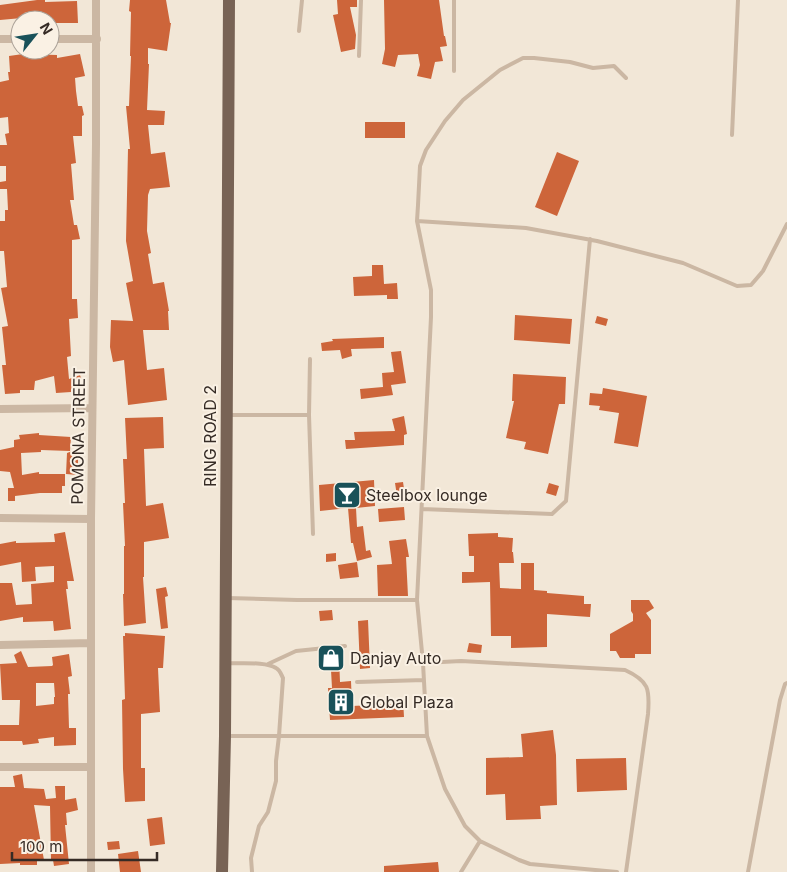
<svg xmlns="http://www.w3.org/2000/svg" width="787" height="872" viewBox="0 0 787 872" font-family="Inter,sans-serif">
  <rect width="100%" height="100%" fill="#f2e7d7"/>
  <!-- building -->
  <path fill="#cd653a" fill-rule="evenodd" d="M37,0H45V2L77,1L78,23H52V17L26,20H22V18L0,20V5Z
    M130,0H166L170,23H171L167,51L148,48V64H149L147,110L165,111L164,125H148L151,154L165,152L170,187L150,189L148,195L147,231L151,253L148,254L153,284L164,282L169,311H168L169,330H143L147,370L164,368L167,400L128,405L124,360L113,362L110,347L111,320L133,321L126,283L133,281L126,241L128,149H130L126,106H129L131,56H130L131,12L129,11Z
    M337,0H357V7H350L356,35L355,49L341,52L333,15L338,14Z
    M384,0H439L444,36H445L447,46L440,47L443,61L435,62L431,79L417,76L420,65L418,54L398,55L395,67L382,64L385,49Z
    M23,54L57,55V58L80,54L85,76L75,78L76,91L78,106H82L84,115L82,116V136H73L76,163L71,164L74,200H70L74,225H77L80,239L72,240V299H77L78,318L69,319L71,356L67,357L69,379L80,375L83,384L71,389V392L56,393L54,376L35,381L34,390H20V393L5,394L2,365H6L2,327L8,326L1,288L7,287L4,251H0V221H5V210H8L7,189H0V182L6,181V166H0V145H7L5,134L9,133L8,117L0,118V82L9,80L8,72H10L9,56Z
    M365,122H405V138H365Z
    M557,152L579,161L557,216L535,207Z
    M372,265H383L384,284L397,283L398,299H387V295L354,296L353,277L372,276Z
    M515,315L572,319L570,344L514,340Z
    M597,316L608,319L606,326L595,323Z
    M384,337V348L351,349L352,356L342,359L340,350L322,351L321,343L333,341L332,339Z
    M401,351L406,383L391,385L393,395L361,399L360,389L383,387L382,373L394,372L391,352Z
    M513,374L566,377L565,404H559L548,454L524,449L526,442L506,438L514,401H512Z
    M603,388L647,396L638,447L614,443L619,413L599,410L600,406L589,405L590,393L602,394Z
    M404,416L407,434L404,435V445L346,449L345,440H355L354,432L395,431L392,419Z
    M163,417L164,448L144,449L146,506L163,503L169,538L144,542V577H143L146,623L124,626L123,594H124V546H125L123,503H125L123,459H127L125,418Z
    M39,433V435L71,437L70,451L41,450V452L21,453L22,475L39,472V474H65V486H62V493H40L15,496V501H8V488H14L10,472L0,471V450L14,447V440L20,439L19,435Z
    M75,450L78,457V475L66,474L67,453Z
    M374,480L375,506L356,508L357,527L363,526L366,551L370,550L372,557L357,561L353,543H351L348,508L320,511L319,485Z
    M403,482L405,495L397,496L395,483Z
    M549,483L559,486L556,496L546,493Z
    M404,507L405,520L379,522L378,509Z
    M65,532L74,581H67L68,589H66L71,629L54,631L53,621L23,622V617L0,621V583H12L16,605L32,604L31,584L54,582V566L35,567L36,581L22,582L21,562L0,566V544L16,541V543L55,542L54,534Z
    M498,533V537L513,538L512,552H513L514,563H499L500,588L521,589V563H534V590L547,591V593L584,596V604H591L590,617L547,614V647L511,648V636H491L490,582L462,583V572H474V556H469L468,534Z
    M406,539L409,557H406L408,596H378L377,565L392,564L389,541Z
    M336,553V561L326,562V554Z
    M357,562L359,577L340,579L338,565Z
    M166,587L168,596L165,597L168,628L161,629L156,589Z
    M631,600H649L654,608L646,613L651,620V654H635V658H620L616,651H610V634L633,621V614L631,611Z
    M332,610L333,620L320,621L319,611Z
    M368,620L370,668L360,669L358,621Z
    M125,633L165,636L163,668H158L160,712L141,714V768H145V801L125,802L123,769L122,700L125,699L123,636H125Z
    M469,643L482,645L481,653L467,652Z
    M21,651L28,667L52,666L53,665L52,657L69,654L72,676L68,677L70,694H68L69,728H76V745L54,746V737L38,739L39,743L23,745L22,741H0V725H19L20,700H2L0,664L17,663L14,655ZM36,683H54L55,697H54V704L36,706Z
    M321,657H339L340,682L351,681L352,706L393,704V699H403L404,717L330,720L328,688H332L331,670H321Z
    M553,730L556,755L557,805L540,806L541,819L506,820L505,794L486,795V758L523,757L521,734Z
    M626,758L627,790L577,792L576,759Z
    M22,774L24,788L44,789L46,799L56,798L55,786H65V800L76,798L78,810L66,813L67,825H65L69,864L54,866L53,860H51L50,806L34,805L44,860H37V865H20V863L0,864V787H15L13,776Z
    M162,817L165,844L150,846L147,819Z
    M119,841L120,849L108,850L107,842Z
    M138,851L141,872H120L118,854Z
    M438,862L439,872H384V866Z"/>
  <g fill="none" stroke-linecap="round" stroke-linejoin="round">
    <!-- lane -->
    <path stroke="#cbb7a3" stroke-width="4" d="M299,31L302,0
      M359,56L361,0
      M454,71V0
      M732,135L738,0
      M417,221L526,228L597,241L683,263L737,286L751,285L763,271L787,224
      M228,415H309L313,534
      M309,415L310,359
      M422,509L552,514L566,501L590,239
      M227,598L297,600H417
      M227,663C240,664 265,661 276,668C280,670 281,674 283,678L279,736L276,761V781L268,812L259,826L251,858L252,872
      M423,663L461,661L625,670C649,681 650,689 648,714L626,872
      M268,664L296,651L345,646
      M357,682L424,680
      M227,736H427
      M461,872L480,841
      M617,872L530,864L519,860L480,841L465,826L445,789L427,736L423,663L417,600L431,317V290L417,221L418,205L420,166L426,150L445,121L463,100L500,70L523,58H534L570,62L593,68L614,66L626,78
      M748,872L780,700L785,684L787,683"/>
    <!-- street -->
    <path stroke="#cbb7a3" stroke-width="8" d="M0,39H20
      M50,39H97
      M0,409L92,408
      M0,518L91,519
      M0,645L91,643
      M0,767H91
      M91,872V519L96,144V0"/>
    <!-- primary -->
    <path stroke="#786355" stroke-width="12" d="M222,872L225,736L229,0"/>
  </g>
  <!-- icons -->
  <defs>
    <g id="bar-square" transform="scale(1.4375)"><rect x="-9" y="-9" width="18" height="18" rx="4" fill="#195159" stroke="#faf1e4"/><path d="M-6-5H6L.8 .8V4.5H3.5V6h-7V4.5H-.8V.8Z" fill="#fff"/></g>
    <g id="shop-square" transform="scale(1.4375)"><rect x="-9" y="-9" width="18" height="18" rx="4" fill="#195159" stroke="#faf1e4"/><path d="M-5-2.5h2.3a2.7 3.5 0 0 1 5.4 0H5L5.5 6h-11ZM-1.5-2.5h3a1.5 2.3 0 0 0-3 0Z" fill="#fff"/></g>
    <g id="building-square" transform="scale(1.4375)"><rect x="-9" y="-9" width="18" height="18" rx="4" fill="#195159" stroke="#faf1e4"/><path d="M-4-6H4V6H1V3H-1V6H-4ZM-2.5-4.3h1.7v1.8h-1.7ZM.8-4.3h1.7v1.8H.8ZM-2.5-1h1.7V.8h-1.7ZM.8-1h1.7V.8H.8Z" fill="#fff"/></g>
  </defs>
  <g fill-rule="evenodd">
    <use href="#bar-square" x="347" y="495"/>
    <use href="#shop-square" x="331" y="658"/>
    <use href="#building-square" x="341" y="702"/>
  </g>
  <g text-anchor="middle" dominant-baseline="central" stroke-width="4" stroke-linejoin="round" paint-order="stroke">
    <!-- street labels -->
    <g font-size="16" fill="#352b25" stroke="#faf1e4">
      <text transform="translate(78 436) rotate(-89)">POMONA STREET</text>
      <text transform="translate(210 436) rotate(-90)">RING ROAD 2</text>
    </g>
    <!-- poi labels -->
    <g font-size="16" fill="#352b25" stroke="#faf1e4" text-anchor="start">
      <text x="366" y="495">Steelbox lounge</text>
      <text x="350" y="658">Danjay Auto</text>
      <text x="360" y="702">Global Plaza</text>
    </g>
  </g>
  <!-- north arrow -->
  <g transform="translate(35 35) rotate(60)"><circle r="24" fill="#faf1e4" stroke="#aba298"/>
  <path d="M0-4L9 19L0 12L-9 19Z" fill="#195159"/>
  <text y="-8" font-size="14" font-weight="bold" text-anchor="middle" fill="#352b25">N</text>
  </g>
  <!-- scale -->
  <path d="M12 852v8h145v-8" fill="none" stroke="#352b25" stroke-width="2.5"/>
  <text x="20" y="852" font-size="15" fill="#352b25" stroke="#faf1e4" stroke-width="4" paint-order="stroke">100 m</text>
</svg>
